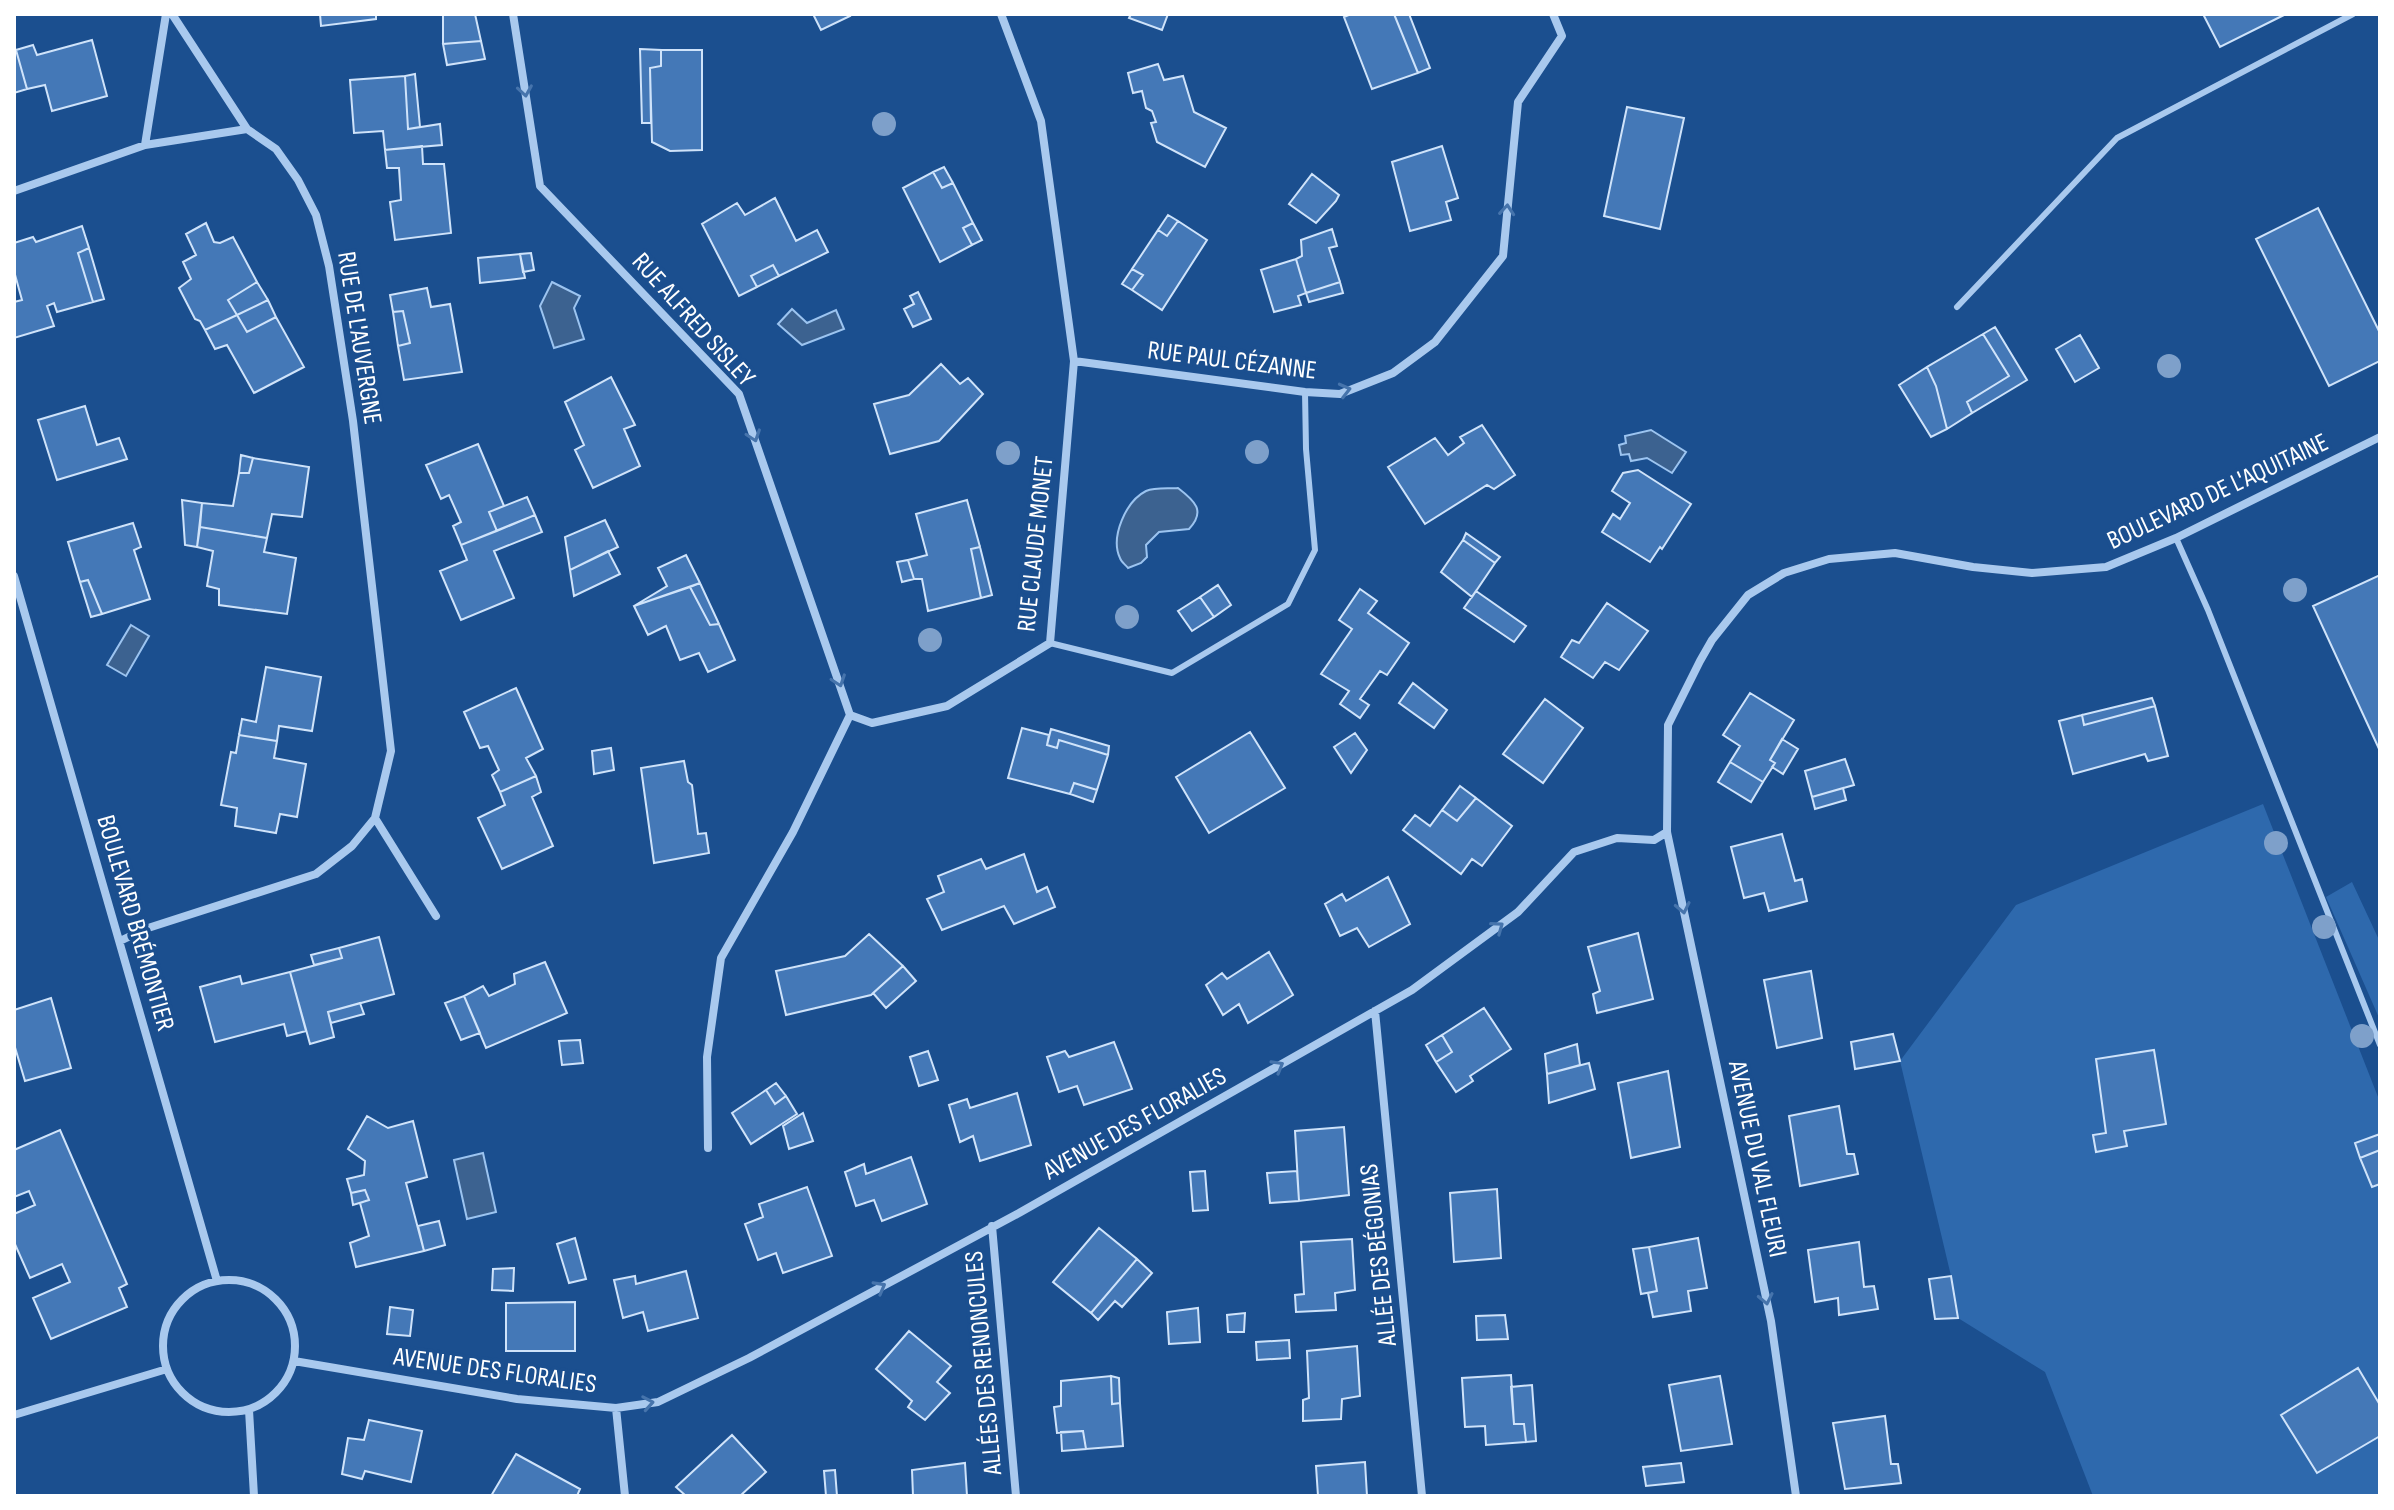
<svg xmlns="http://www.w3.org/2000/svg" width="2394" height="1510" viewBox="0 0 2394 1510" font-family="'Sofia Sans Condensed',sans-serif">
  <rect width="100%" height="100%" fill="#1b4f8f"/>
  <!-- green -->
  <path fill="#2e69ad" d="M2263,804L2380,1102V1134L2356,1143L2372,1187L2380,1184V1496H2093L2045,1372L1958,1318L1951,1276L1900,1061L2016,905Z
    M2352,882L2380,942V1020L2326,897Z"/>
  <!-- water -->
  <path fill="#3c6290" stroke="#9cc4f0" stroke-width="2" d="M552,282L580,296L574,308L584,339L554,348L540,306Z
    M792,309L807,323L836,310L844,329L802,345L778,324Z
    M1651,430L1686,452L1672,473L1647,458L1631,461L1629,454L1621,455L1619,445L1626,443L1625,436Z
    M1178,488C1195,501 1206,511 1189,529L1159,532L1146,545L1147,557L1141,563L1128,568C1125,564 1121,562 1120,558C1110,537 1126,501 1146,491C1155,487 1169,489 1178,488Z
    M131,625L149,636L126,676L107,665Z
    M483,1153L496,1212L467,1219L454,1160Z"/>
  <!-- building -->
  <path fill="#4478b7" stroke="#cfe3fa" stroke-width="2" d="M320,14H376V19L321,26Z
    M475,14L481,41L443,44V15Z
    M813,14H849L850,16L821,30Z
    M1131,14H1168L1162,30L1129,18Z
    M1351,14H1394L1418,73L1372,89L1344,17Z
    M1394,14H1409L1430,68L1418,73Z
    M2203,14H2286L2220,47Z
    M92,40L107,96L52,111L45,85L27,89L16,50L33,45L37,55Z
    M481,41L485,59L447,65L443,44Z
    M640,49L661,50V66L650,68L651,123H642Z
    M16,50L27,89L14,93V51Z
    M661,50H702V150L670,151L652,142L650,68L661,66Z
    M1158,64L1164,80L1183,76L1194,112L1226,128L1205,167L1157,142L1151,123L1156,122L1152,111L1146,108L1142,91L1133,93L1128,73Z
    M415,74L420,127L408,129L405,76Z
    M405,76L408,129L440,124L442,145L385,150L383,131L354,133L350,80Z
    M1627,107L1684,118L1660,229L1604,216Z
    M422,146L423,164H444L451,233L395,240L390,202L401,200L399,168H387L385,150Z
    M1442,146L1458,198L1446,202L1451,220L1410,231L1392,162Z
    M944,167L953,183L942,188L933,172Z
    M933,172L942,188L953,183L973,223L963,228L972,245L940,262L903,188Z
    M1312,174L1339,195L1336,201L1316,223L1289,204Z
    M775,198L796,241L817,230L828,252L779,276L773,265L751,276L757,287L739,296L702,224L737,203L745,215Z
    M2318,208L2380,333V361L2329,386L2256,239Z
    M1168,215L1178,221L1167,236L1158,230Z
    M1178,221L1207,240L1162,310L1132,290L1143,275L1132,269L1158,230L1167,236Z
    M206,223L214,242L220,243L233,237L257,282L228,300L237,315L205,330L200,321L195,319L179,288L191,279L183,262L196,255L186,234Z
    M973,223L982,240L972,245L963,228Z
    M82,226L89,248L78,253L93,302L57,312L54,303L47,306L54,326L14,338V302L22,300L14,271V243L33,237L36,242Z
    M1332,229L1337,246L1329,248L1340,282L1306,293L1296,259L1302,256L1301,240Z
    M89,248L104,299L93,302L78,253Z
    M531,253L534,270L523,272L520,254Z
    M520,254L525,278L480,283L478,258Z
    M1296,259L1306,293L1298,296L1301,305L1274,312L1261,270Z
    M773,265L779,276L757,287L751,276Z
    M1132,269L1143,275L1132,290L1122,284Z
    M257,282L268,300L237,315L228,300Z
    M1340,282L1343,293L1309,302L1306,293Z
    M427,288L431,307L450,304L462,372L404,380L398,346L410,343L403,311L393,312L390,295Z
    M918,292L931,319L913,327L904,309L914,304L910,296Z
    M268,300L276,317L247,332L237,315Z
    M403,311L410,343L398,346L393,312Z
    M237,315L247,332L276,317L304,367L254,393L227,345L215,349L205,330Z
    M1995,327L2027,380L1972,413L1967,402L2009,376L1983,334Z
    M1983,334L2009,376L1967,402L1972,413L1947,429L1936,386L1927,367Z
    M2080,335L2099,368L2075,382L2056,349Z
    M941,364L960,384L968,378L983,394L939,441L890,454L874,404L909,395Z
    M1927,367L1936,386L1947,429L1931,437L1899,385Z
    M611,377L635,425L624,429L640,466L593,488L575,450L584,445L565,402Z
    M85,406L97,445L119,438L127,459L57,480L38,420Z
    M1482,425L1515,475L1494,489L1487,485L1425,524L1388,467L1435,438L1448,455L1464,443L1460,437Z
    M478,444L504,506L489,512L497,531L461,545L453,526L461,522L449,495L441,499L426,465Z
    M241,455L253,458L249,473H239Z
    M253,458L309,467L302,517L272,514L267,538L200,527L202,503L233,506L239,473H249Z
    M1638,470L1691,504L1662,549L1660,547L1650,562L1602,532L1613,514L1620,519L1630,503L1612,491L1623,473Z
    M527,497L535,515L497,531L489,512Z
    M182,500L202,503L197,547L185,545Z
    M967,500L980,547L971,549L981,598L928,611L922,579H914L908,560L927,555L916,514Z
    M535,515L542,532L494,551L514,598L461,620L440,571L467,560L461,545Z
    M605,520L618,547L570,570L565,537Z
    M133,523L141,547L134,550L150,599L102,614L88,580L80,582L68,542Z
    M200,527L267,538L264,552L296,558L287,614L219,605V589L207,586L213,551L197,547Z
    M1466,533L1500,557L1495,563L1463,540Z
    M1463,540L1495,563L1472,597L1441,572Z
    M980,547L992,595L981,598L971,549Z
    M608,551L620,574L574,596L570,570Z
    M686,555L700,583L634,606L667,586L658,568Z
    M908,560L914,579L902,582L897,562Z
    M2380,575V751L2313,606Z
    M88,580L102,614L91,617L80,582Z
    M700,583L719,624L710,625L690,587Z
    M1218,585L1231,605L1214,617L1200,597Z
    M690,587L710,625L719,624L735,660L708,672L699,653L680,660L666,626L648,635L634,606Z
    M1360,589L1377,601L1368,613L1409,643L1387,675L1380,671L1360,699L1369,705L1360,718L1340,704L1349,691L1321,674L1352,629L1339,620Z
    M1476,591L1526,626L1514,642L1464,608Z
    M1200,597L1214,617L1192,631L1178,611Z
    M1607,603L1648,631L1619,670L1605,662L1593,678L1561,657L1572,640L1579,643Z
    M266,667L321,677L312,731L279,726L277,741L239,735L242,719L256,722Z
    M1413,683L1447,710L1434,728L1399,703Z
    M516,688L543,749L526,758L536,776L500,792L492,775L499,770L488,746L480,748L464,712Z
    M1750,693L1794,720L1770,760L1775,763L1763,782L1730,762L1740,746L1723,735Z
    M2152,698L2155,706L2084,725L2082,715Z
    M1545,699L1583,728L1543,783L1503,754Z
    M2155,706L2168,756L2148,761L2145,754L2073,774L2059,721L2082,715L2084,725Z
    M1022,728L1049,735L1047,745L1057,748L1059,740L1108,755L1097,790L1074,783L1070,794L1008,778Z
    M1051,729L1109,746L1108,755L1059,740L1057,748L1047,745Z
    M1250,732L1285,788L1209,833L1176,777Z
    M1355,733L1367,750L1351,773L1334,747Z
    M239,735L277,741L274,758L306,764L297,817L280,814L276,833L235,826L237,808L221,805L231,752L236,753Z
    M1782,739L1798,749L1783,774L1772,767L1775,763L1770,760Z
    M611,748L614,770L594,774L592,751Z
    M1845,759L1854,785L1812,797L1805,771Z
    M684,761L688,782L692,785L698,834L706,833L709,853L654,863L641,768Z
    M1730,762L1763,782L1751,802L1718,782Z
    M536,776L541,792L532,797L553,846L502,869L478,818L505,805L500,792Z
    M1074,783L1097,790L1093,802L1070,794Z
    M1460,786L1476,798L1457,821L1442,810Z
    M1843,788L1846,800L1815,809L1812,797Z
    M1476,798L1512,826L1482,866L1472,859L1461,874L1403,830L1415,815L1430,826L1442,810L1457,821Z
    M1782,834L1795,881L1802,879L1807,901L1769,911L1764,893L1744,898L1731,847Z
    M1024,854L1037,892L1047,887L1055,907L1014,924L1004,906L942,930L927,899L944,892L938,876L981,859L986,869Z
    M1388,877L1410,924L1369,947L1357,928L1340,936L1325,904L1342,894L1346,901Z
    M1638,933L1653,999L1597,1013L1593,994L1600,991L1588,947Z
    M869,934L903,966L871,995L786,1015L776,971L845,956Z
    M379,937L394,994L328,1012L334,1037L310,1044L290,972L342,958L339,948Z
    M339,948L342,958L314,965L311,955Z
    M1269,952L1293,995L1248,1023L1239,1004L1223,1015L1206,985L1222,973L1227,979Z
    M545,962L567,1013L486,1048L464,996L483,986L489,996L515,984L514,974Z
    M903,966L916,981L886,1008L873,993Z
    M1811,971L1822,1038L1777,1048L1764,980Z
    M290,972L306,1031L287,1036L284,1024L215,1042L200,987L240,976L242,984Z
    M464,996L480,1033L461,1040L445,1003Z
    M51,998L71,1068L25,1081L14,1044V1010Z
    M360,1003L364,1014L331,1023L328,1012Z
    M1484,1008L1511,1049L1470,1076L1473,1081L1456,1092L1436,1062L1452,1052L1442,1035Z
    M1893,1034L1900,1061L1855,1069L1851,1042Z
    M1442,1035L1452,1052L1436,1062L1426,1045Z
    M580,1040L583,1063L562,1065L559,1041Z
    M1114,1042L1132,1089L1084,1105L1077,1086L1059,1092L1047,1057L1065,1051L1069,1057Z
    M1577,1044L1580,1065L1547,1074L1545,1054Z
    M2154,1050L2166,1124L2124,1131L2127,1146L2096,1152L2093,1135L2106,1133L2096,1059Z
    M928,1051L938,1080L919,1086L910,1057Z
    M1589,1063L1595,1089L1549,1103L1547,1074Z
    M1668,1071L1680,1147L1631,1158L1618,1083Z
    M776,1083L786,1096L775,1104L766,1090Z
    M766,1090L775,1104L786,1096L797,1114L751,1144L732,1113Z
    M1017,1093L1031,1145L980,1161L973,1136L960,1142L949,1105L967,1099L970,1108Z
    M1839,1106L1847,1154H1854L1858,1174L1800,1186L1789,1116Z
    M803,1113L813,1141L789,1149L783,1126Z
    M367,1116L388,1128L413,1121L427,1177L406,1183L424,1251L356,1267L350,1243L369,1236L360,1203L369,1200L365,1190L351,1193L347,1179L364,1175L365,1161L348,1149Z
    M1344,1127L1349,1195L1299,1201L1295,1131Z
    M60,1130L127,1284L119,1288L127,1307L51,1339L33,1298L70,1282L62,1264L30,1278L14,1242V1214L35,1205L29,1191L14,1197V1150Z
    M2380,1134V1150L2360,1158L2355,1143Z
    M2380,1150V1184L2372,1187L2360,1158Z
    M911,1157L927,1204L882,1221L874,1200L856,1206L845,1172L864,1164L866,1174Z
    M1205,1171L1208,1210L1193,1211L1190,1172Z
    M1297,1171L1299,1201L1270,1203L1267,1173Z
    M807,1187L832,1256L783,1273L776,1253L758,1260L745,1224L763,1217L759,1204Z
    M1497,1189L1501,1258L1454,1262L1450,1193Z
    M365,1190L369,1200L353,1205L351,1193Z
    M439,1221L445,1245L424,1251L418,1226Z
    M1099,1228L1137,1259L1091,1313L1053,1282Z
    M575,1238L586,1279L569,1283L557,1244Z
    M1698,1238L1707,1288L1688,1291L1691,1311L1653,1317L1648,1293L1657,1291L1649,1247Z
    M1352,1239L1355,1290L1335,1293L1336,1310L1296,1312L1295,1295L1304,1294L1301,1242Z
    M1859,1242L1864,1287L1874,1286L1878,1309L1839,1315L1838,1298L1815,1302L1808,1250Z
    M1649,1247L1657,1291L1641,1294L1633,1249Z
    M1137,1259L1152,1273L1122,1307L1115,1301L1098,1320L1091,1313Z
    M514,1268L513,1291L492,1290L493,1269Z
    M686,1271L698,1318L648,1331L643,1312L623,1318L614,1280L635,1276L636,1284Z
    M1951,1276L1958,1318L1935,1319L1929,1279Z
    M575,1302V1351H506V1303Z
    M390,1307L413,1310L410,1336L387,1334Z
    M1198,1308L1200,1342L1169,1344L1167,1312Z
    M1245,1313L1244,1332H1228L1227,1315Z
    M1505,1315L1508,1339L1477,1340L1476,1316Z
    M909,1331L951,1366L937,1382L950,1393L925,1420L908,1407L912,1401L876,1369Z
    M1289,1340L1290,1358L1257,1360L1256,1342Z
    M1357,1346L1360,1396L1342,1399L1341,1419L1303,1421V1400L1309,1398L1307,1351Z
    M2358,1368L2380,1405V1436L2317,1473L2281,1415Z
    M1511,1375L1514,1424H1524L1526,1442L1486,1445L1485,1426L1465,1427L1462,1378Z
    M1111,1376L1112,1404L1120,1403L1123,1446L1086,1449L1083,1431L1057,1433L1054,1407L1061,1406V1381Z
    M1111,1376L1119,1378L1120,1403L1112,1404Z
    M1720,1376L1732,1444L1681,1451L1669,1385Z
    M1532,1385L1536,1441L1526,1442L1524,1424H1514L1511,1387Z
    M1885,1416L1891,1464H1898L1901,1483L1845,1489L1833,1423Z
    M369,1420L422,1431L411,1482L365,1471L362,1479L342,1474L348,1438L364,1440Z
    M1083,1431L1086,1449L1062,1451L1061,1432Z
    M732,1435L766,1472L740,1496H686L676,1487Z
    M516,1454L580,1489L577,1496H491Z
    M1365,1462L1367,1496H1318L1316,1466Z
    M965,1463L967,1496H913L912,1470Z
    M1681,1463L1684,1482L1646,1486L1643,1467Z
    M835,1470L837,1496H826L824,1471Z"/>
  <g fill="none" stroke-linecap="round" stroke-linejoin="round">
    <!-- service -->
    <path stroke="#a9c9ee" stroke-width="6" d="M1957,307L2117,138L2353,14
      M2176,538L2208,610L2380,1045
      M1050,643L1172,673L1288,604L1315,550L1306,449L1305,392"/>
    <!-- minor -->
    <path stroke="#a9c9ee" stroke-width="8" d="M513,14L540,186L739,394L850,715
      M145,145L166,14
      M14,191L145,145L247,129
      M1074,361L1305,392L1340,394L1393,373L1435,342L1503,256L1518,102L1562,36L1553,14
      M14,576L217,1281
      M850,715L872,723L947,706L1050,643L1074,361L1041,121L1001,14
      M375,818L436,916
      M120,941L145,929L316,874L352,846L375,818L391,751L353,421L329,266L316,215L298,180L276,149L247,129L172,14
      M1375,1011L1422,1496
      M708,1148L707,1057L721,958L793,832L850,715
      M992,1226L1016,1496
      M163 1346a66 66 0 1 1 132 0a66 66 0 1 1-132 0Z
      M294,1361L517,1399L616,1408L658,1402L749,1358L1019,1213L1412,990L1518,912L1574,852L1617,838L1654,840L1667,832
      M616,1408L625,1496
      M249,1410L254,1496
      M14,1415L167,1369
      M1796,1496L1771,1321L1667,832L1668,725L1700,661L1712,640L1748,595L1784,573L1829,559L1895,553L1973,567L2032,573L2106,567L2176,538L2380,437"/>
  </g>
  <!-- trees -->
  <g fill="#7ea0ca">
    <circle cx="884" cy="124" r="12"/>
    <circle cx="2169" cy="366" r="12"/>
    <circle cx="1257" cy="452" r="12"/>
    <circle cx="1008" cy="453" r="12"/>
    <circle cx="2295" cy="590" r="12"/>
    <circle cx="1127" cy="617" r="12"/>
    <circle cx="930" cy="640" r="12"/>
    <circle cx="2276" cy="843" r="12"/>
    <circle cx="2324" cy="927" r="12"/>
    <circle cx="2362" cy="1036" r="12"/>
  </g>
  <!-- one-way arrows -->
  <defs><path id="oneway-chevron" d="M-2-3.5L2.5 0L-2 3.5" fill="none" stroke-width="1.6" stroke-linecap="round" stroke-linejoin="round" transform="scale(2)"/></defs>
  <g stroke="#4674ac">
    <use href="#oneway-chevron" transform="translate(525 91) rotate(81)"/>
    <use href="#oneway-chevron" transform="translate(1507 210) rotate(-85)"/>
    <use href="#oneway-chevron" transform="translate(1345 390) rotate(-14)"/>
    <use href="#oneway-chevron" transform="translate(754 436) rotate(71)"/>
    <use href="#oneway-chevron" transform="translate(839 681) rotate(71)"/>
    <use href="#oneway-chevron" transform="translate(1683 908) rotate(78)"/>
    <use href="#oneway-chevron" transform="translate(1498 927) rotate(-36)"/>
    <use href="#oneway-chevron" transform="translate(1278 1066) rotate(-30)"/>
    <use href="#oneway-chevron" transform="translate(880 1287) rotate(-29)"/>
    <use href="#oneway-chevron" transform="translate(1766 1299) rotate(78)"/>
    <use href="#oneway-chevron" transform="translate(648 1403) rotate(-10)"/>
  </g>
  <g text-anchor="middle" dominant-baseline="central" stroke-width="7" stroke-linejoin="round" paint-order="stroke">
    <!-- street labels -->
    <g font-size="26" fill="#fff" stroke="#1b4f8f">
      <text transform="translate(693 320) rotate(48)">RUE ALFRED SISLEY</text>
      <text transform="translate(359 338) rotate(81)">RUE DE L'AUVERGNE</text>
      <text transform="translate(1232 361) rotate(7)">RUE PAUL CÉZANNE</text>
      <text transform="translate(2218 492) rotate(-25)">BOULEVARD DE L'AQUITAINE</text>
      <text transform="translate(1036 544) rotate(-84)">RUE CLAUDE MONET</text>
      <text transform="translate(135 923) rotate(74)">BOULEVARD BRÉMONTIER</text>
      <text transform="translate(1135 1124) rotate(-29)">AVENUE DES FLORALIES</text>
      <text transform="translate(1757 1159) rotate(78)">AVENUE DU VAL FLEURI</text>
      <text transform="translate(1379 1255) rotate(-96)">ALLÉE DES BÉGONIAS</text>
      <text transform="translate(984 1363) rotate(-95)">ALLÉES DES RENONCULES</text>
      <text transform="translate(495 1371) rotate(8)">AVENUE DES FLORALIES</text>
    </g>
  </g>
  <!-- border -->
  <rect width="2394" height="1510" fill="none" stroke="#ffffff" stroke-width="32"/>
</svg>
